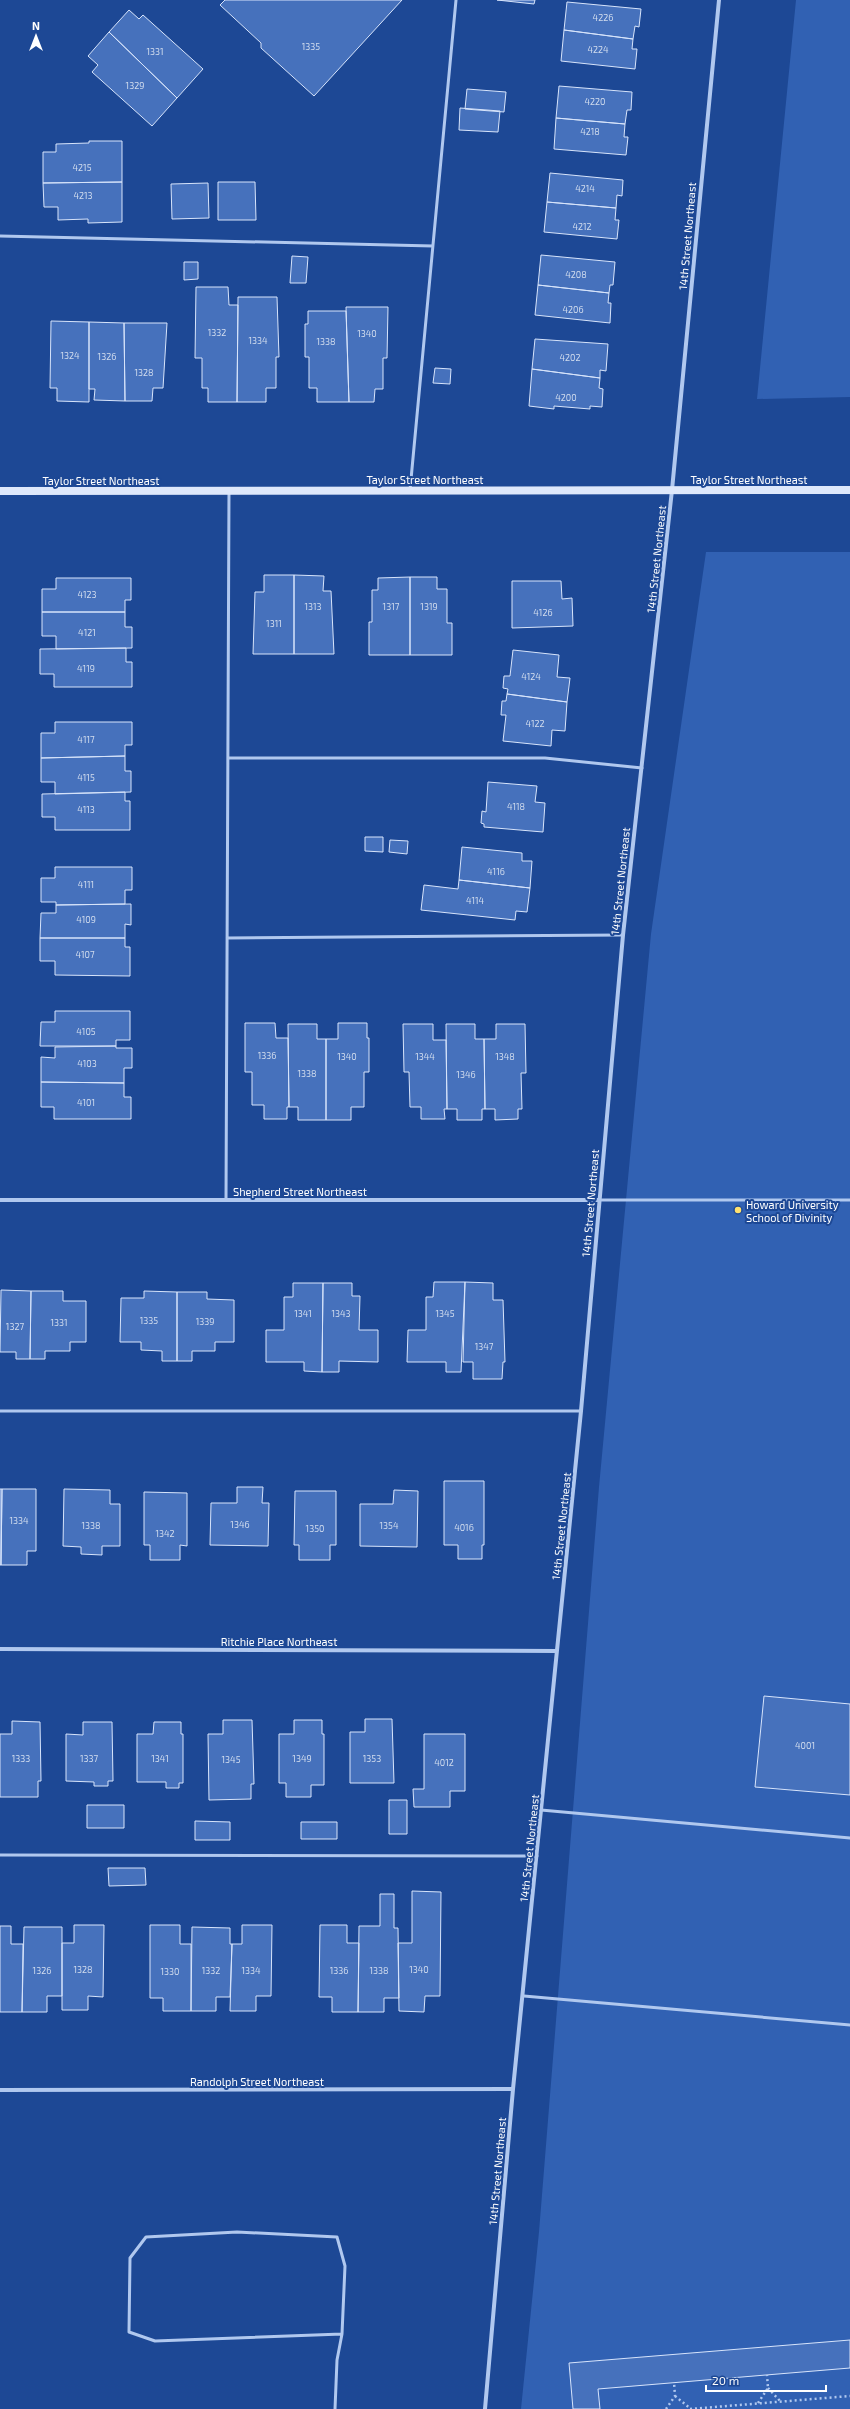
<svg xmlns="http://www.w3.org/2000/svg" width="850" height="2409" viewBox="0 0 850 2409" font-family="'Exo 2',sans-serif">
  <rect width="100%" height="100%" fill="#1d4895"/>
  <!-- green -->
  <path fill="#3161b3" d="M796,0H850V397L757,399Z
    M706,552H850V2409H521L539,2232L599,1487L651,934Z"/>
  <!-- building -->
  <path fill="#4671bc" stroke="#d7e4fb" d="M225,0H402L314,96L261,48V43L220,5Z
    M497,0H535L534,4Z
    M567,2L641,9L639,27L635,26L633,39L564,30Z
    M129,10L139,19L143,15L203,69L177,98L109,32Z
    M564,30L633,39L632,49H637L635,69L561,61Z
    M109,32L177,98L152,126L92,72L98,65L88,56Z
    M559,86L632,92L631,110H627L625,124L556,118Z
    M467,89L506,92L504,112L465,109Z
    M460,108L500,111L498,132L459,130Z
    M556,118L625,124L624,137H628L626,155L554,149Z
    M89,141H122V182L43,183V152H56V144L89,143Z
    M550,173L623,180L622,196L617,195L616,208L547,202Z
    M122,182V222L88,223V219L58,220V207H44L43,183Z
    M218,182H255L256,220H218Z
    M208,183L209,218L172,219L171,184Z
    M547,202L616,208L615,220H619L617,239L544,232Z
    M541,255L615,262L613,285H610L609,293L538,285Z
    M292,256L308,257L306,283H290Z
    M184,262H198V279L184,280Z
    M538,285L609,293L608,303H611L610,323L535,315Z
    M196,287H228L229,305H238L237,402H208V388H202V358H195Z
    M238,297H277L279,357H276V388H266V402H237Z
    M346,307H388L387,358H383V389H375L374,402H349Z
    M308,311H346L349,402H317V388H309V357H305V324H308Z
    M51,321L89,322V402L57,401V388H50Z
    M89,322L124,323L125,401L94,400L95,389H89Z
    M124,323H167L163,388H153L152,401H125Z
    M535,339L608,344L606,371L600,370V378L532,369Z
    M435,368L451,369L450,384L433,383Z
    M532,369L600,378L599,388L603,389L602,407L590,406V409L554,406V409L529,406Z
    M264,575H294V654H253L255,592H264Z
    M294,575L324,576L323,591H331L334,654H294Z
    M410,577V655H369V622H372V590H378V578Z
    M410,577H437V589H447V623H452V655H410Z
    M56,578H131V600H125V612H42V589H56Z
    M512,581H561L562,599L572,598L573,626L512,628Z
    M42,612H125V627H132V648L56,649V636H42Z
    M126,648V662H132V687H54V674H40V649Z
    M513,650L559,655L557,677L570,678L567,702L507,694L508,689L503,688L504,676H510Z
    M507,694L567,702L565,731L552,730L551,746L503,741L506,715H501L502,701H506Z
    M55,722H132V745H125V756L41,758V733H55Z
    M125,756V771H131V792L55,794V782H41V758Z
    M488,782L537,786L535,802L545,803L543,832L484,827V824L481,823L482,811L486,812Z
    M125,792V801H130V830H55V817H42V794Z
    M365,837H383V852L365,851Z
    M390,840L408,841L407,854L389,852Z
    M462,847L522,853V861H532L530,888L459,880Z
    M55,867H132V890H125V904L56,905V902H41V878H55Z
    M459,880L530,888L527,912L516,911L515,920L421,910L424,885L458,889Z
    M131,904V925L125,924V938H40L41,913H56V905Z
    M40,938H125V947H130V976L55,975V961H40Z
    M55,1011H130V1040H116V1046H40L41,1022H55Z
    M245,1023H275L276,1038H288L289,1107H287V1119H264V1105H252V1072H245Z
    M338,1023H367V1038H369V1072H364V1107H351V1120H326V1039H338Z
    M288,1024H317V1039H326V1120H298V1107H289Z
    M403,1024H433V1040H446L447,1109H444L445,1119H421V1107H410L409,1072H404Z
    M446,1024H475V1039H484L485,1109H482V1120H457V1109H447Z
    M496,1024H525L526,1073H521L522,1109H518V1119L495,1120V1109H485L484,1039H496Z
    M116,1046V1048H132V1068H124V1083L41,1082V1057L55,1058V1047Z
    M41,1082L124,1083V1097H131V1119H54V1107H41Z
    M434,1282H465L461,1372H446V1362H407L408,1330H426V1297H433Z
    M465,1282L493,1283V1300H503L505,1362H503L502,1379H473V1362H463Z
    M293,1283H323L322,1372L304,1371V1362H266V1330H284V1297H293Z
    M323,1283H352V1296H360L359,1330H378V1362L339,1361V1372H322Z
    M1,1290L31,1291L30,1359H16V1352H0Z
    M31,1291H63V1301H86V1342H70V1351H45V1359H30Z
    M144,1291L177,1292V1361H162V1351L141,1350V1342H120L121,1298H144Z
    M177,1292H207V1299L234,1300V1342H215V1351H192V1361H177Z
    M444,1481H484V1545H482V1559H458V1545H444Z
    M237,1487H263L262,1503H269L268,1546L210,1545L211,1503H237Z
    M0,1489H2L1,1565H0Z
    M2,1489H36V1551H27V1565H1Z
    M64,1489L110,1490V1504H120V1546H102V1555L81,1554V1547L63,1546Z
    M394,1490L418,1491L417,1547L360,1546V1504H393Z
    M295,1491H336V1545H330V1560H299V1545H294Z
    M144,1492L187,1493V1546L180,1545V1560H150V1545H144Z
    M764,1696L850,1704V1795L755,1787Z
    M365,1719H392L394,1783H350V1732H365Z
    M223,1720H252L254,1784H251V1799L209,1800L208,1734H223Z
    M294,1720H322V1734H324V1785H311V1797H286V1783H279V1734H294Z
    M12,1721L40,1722L41,1781H38V1797H0V1734H12Z
    M83,1722H112L113,1781H108V1786H94V1782L66,1781V1734L83,1735Z
    M154,1722H181V1734H183V1783H179V1788H166V1782H137V1734H153Z
    M424,1734H465V1791H450V1807H414L413,1789H424Z
    M389,1800H407V1834H389Z
    M87,1805H124V1828H87Z
    M195,1821L230,1822V1840H195Z
    M301,1822H337V1839H301Z
    M108,1868H145L146,1885L109,1886Z
    M412,1891L441,1892L440,1996H425L424,2012L399,2011L398,1943H412Z
    M380,1894H394V1928H398L399,1998H384V2012H358L359,1926H380Z
    M74,1925H104L103,1997L88,1996V2010H62V1943H74Z
    M150,1925H180V1944H191V2011H163V1998H150Z
    M242,1925H272L271,1996H256V2011H230L232,1944H242Z
    M320,1925H347V1943H359L358,2012H332V1997H319Z
    M0,1926H11V1944H23L22,2012H0Z
    M24,1927H62V1996H47V2012H22Z
    M192,1927L230,1928V1944H232L230,1997H216V2011H191Z
    M850,2340V2368L598,2389L600,2409H573L569,2363Z"/>
  <g fill="none" stroke-linecap="round" stroke-linejoin="round">
    <!-- path -->
    <path stroke="#b0c8ef" stroke-width="2.5" stroke-dasharray="2 3" stroke-linecap="butt" d="M768,2388L781,2402
      M675,2396L691,2409
      M758,2403L768,2388L767,2375
      M666,2409L675,2396L674,2382
      M690,2409L850,2396"/>
    <!-- lane -->
    <path stroke="#b0c8ef" stroke-width="3" d="M0,236L433,246
      M410,490L456,0
      M228,758H545L642,768
      M227,938L623,935
      M226,1200L229,491
      M600,1200H850
      M0,1411H581
      M541,1810L850,1838
      M0,1855L537,1856
      M524,1996L850,2025
      M335,2409L337,2360L342,2334L345,2266L337,2237L237,2232L146,2237L130,2258L129,2332L155,2341L342,2334"/>
    <!-- street -->
    <path stroke="#b0c8ef" stroke-width="4" d="M0,1200H600
      M0,1649L557,1651
      M0,2090L513,2089
      M485,2409L513,2089L581,1411L623,935L672,490L719,0"/>
    <!-- secondary -->
    <path stroke="#dee8fb" stroke-width="8" d="M0,491L850,490"/>
  </g>
  <!-- markers -->
  <circle fill="#fee06f" stroke="#1d4895" stroke-width="1.5" cx="738" cy="1210" r="4"/>
  <g text-anchor="middle" dominant-baseline="central" stroke-width="4" stroke-linejoin="round" paint-order="stroke">
    <!-- number labels -->
    <g font-size="9" fill="#d1dcee">
      <text x="603" y="17">4226</text>
      <text x="311" y="46">1335</text>
      <text x="598" y="49">4224</text>
      <text x="155" y="51">1331</text>
      <text x="135" y="85">1329</text>
      <text x="595" y="101">4220</text>
      <text x="590" y="131">4218</text>
      <text x="82" y="167">4215</text>
      <text x="585" y="188">4214</text>
      <text x="83" y="195">4213</text>
      <text x="582" y="226">4212</text>
      <text x="576" y="274">4208</text>
      <text x="573" y="309">4206</text>
      <text x="217" y="332">1332</text>
      <text x="367" y="333">1340</text>
      <text x="258" y="340">1334</text>
      <text x="326" y="341">1338</text>
      <text x="70" y="355">1324</text>
      <text x="107" y="356">1326</text>
      <text x="570" y="357">4202</text>
      <text x="144" y="372">1328</text>
      <text x="566" y="397">4200</text>
      <text x="87" y="594">4123</text>
      <text x="313" y="606">1313</text>
      <text x="391" y="606">1317</text>
      <text x="429" y="606">1319</text>
      <text x="543" y="612">4126</text>
      <text x="274" y="623">1311</text>
      <text x="87" y="632">4121</text>
      <text x="86" y="668">4119</text>
      <text x="531" y="676">4124</text>
      <text x="535" y="723">4122</text>
      <text x="86" y="739">4117</text>
      <text x="86" y="777">4115</text>
      <text x="516" y="806">4118</text>
      <text x="86" y="809">4113</text>
      <text x="496" y="871">4116</text>
      <text x="86" y="884">4111</text>
      <text x="475" y="900">4114</text>
      <text x="86" y="919">4109</text>
      <text x="85" y="954">4107</text>
      <text x="86" y="1031">4105</text>
      <text x="267" y="1055">1336</text>
      <text x="347" y="1056">1340</text>
      <text x="425" y="1056">1344</text>
      <text x="505" y="1056">1348</text>
      <text x="87" y="1063">4103</text>
      <text x="307" y="1073">1338</text>
      <text x="466" y="1074">1346</text>
      <text x="86" y="1102">4101</text>
      <text x="303" y="1313">1341</text>
      <text x="341" y="1313">1343</text>
      <text x="445" y="1313">1345</text>
      <text x="149" y="1320">1335</text>
      <text x="205" y="1321">1339</text>
      <text x="59" y="1322">1331</text>
      <text x="15" y="1326">1327</text>
      <text x="484" y="1346">1347</text>
      <text x="19" y="1520">1334</text>
      <text x="240" y="1524">1346</text>
      <text x="91" y="1525">1338</text>
      <text x="389" y="1525">1354</text>
      <text x="464" y="1527">4016</text>
      <text x="315" y="1528">1350</text>
      <text x="165" y="1533">1342</text>
      <text x="805" y="1745">4001</text>
      <text x="21" y="1758">1333</text>
      <text x="89" y="1758">1337</text>
      <text x="160" y="1758">1341</text>
      <text x="302" y="1758">1349</text>
      <text x="372" y="1758">1353</text>
      <text x="231" y="1759">1345</text>
      <text x="444" y="1762">4012</text>
      <text x="83" y="1969">1328</text>
      <text x="419" y="1969">1340</text>
      <text x="42" y="1970">1326</text>
      <text x="211" y="1970">1332</text>
      <text x="251" y="1970">1334</text>
      <text x="339" y="1970">1336</text>
      <text x="379" y="1970">1338</text>
      <text x="170" y="1971">1330</text>
    </g>
    <!-- street labels -->
    <g font-size="11" fill="#fff" stroke="#1d4895">
      <text transform="translate(687 236) rotate(-85)">14th Street Northeast</text>
      <text x="425" y="479">Taylor Street Northeast</text>
      <text x="749" y="479">Taylor Street Northeast</text>
      <text x="101" y="480">Taylor Street Northeast</text>
      <text transform="translate(656 559) rotate(-84)">14th Street Northeast</text>
      <text transform="translate(620 881) rotate(-84)">14th Street Northeast</text>
      <text x="300" y="1191">Shepherd Street Northeast</text>
      <text transform="translate(590 1203) rotate(-85)">14th Street Northeast</text>
      <text transform="translate(561 1526) rotate(-84)">14th Street Northeast</text>
      <text x="279" y="1641">Ritchie Place Northeast</text>
      <text transform="translate(529 1848) rotate(-84)">14th Street Northeast</text>
      <text x="257" y="2081">Randolph Street Northeast</text>
      <text transform="translate(497 2171) rotate(-85)">14th Street Northeast</text>
    </g>
    <!-- poi labels -->
    <g font-size="11" fill="#fff" stroke="#1d4895" text-anchor="start">
      <text x="746" y="1204">Howard University<tspan x="746" dy="13">School of Divinity</tspan></text>
    </g>
  </g>
  <!-- north arrow -->
  <g transform="translate(36 36)" stroke="#1d4895" stroke-width="3" paint-order="stroke">
  <path d="M0-3L7 15L0 10L-7 15Z" fill="#ffffff"/>
  <text y="-6" font-size="11" font-weight="bold" text-anchor="middle" fill="#ffffff">N</text>
  </g>
  <!-- scale -->
  <path d="M706 2385v6h120v-6" fill="none" stroke="#ffffff" stroke-width="2"/>
  <text x="712" y="2385" font-size="12" fill="#ffffff" stroke="#1d4895" stroke-width="3" paint-order="stroke">20 m</text>
</svg>
